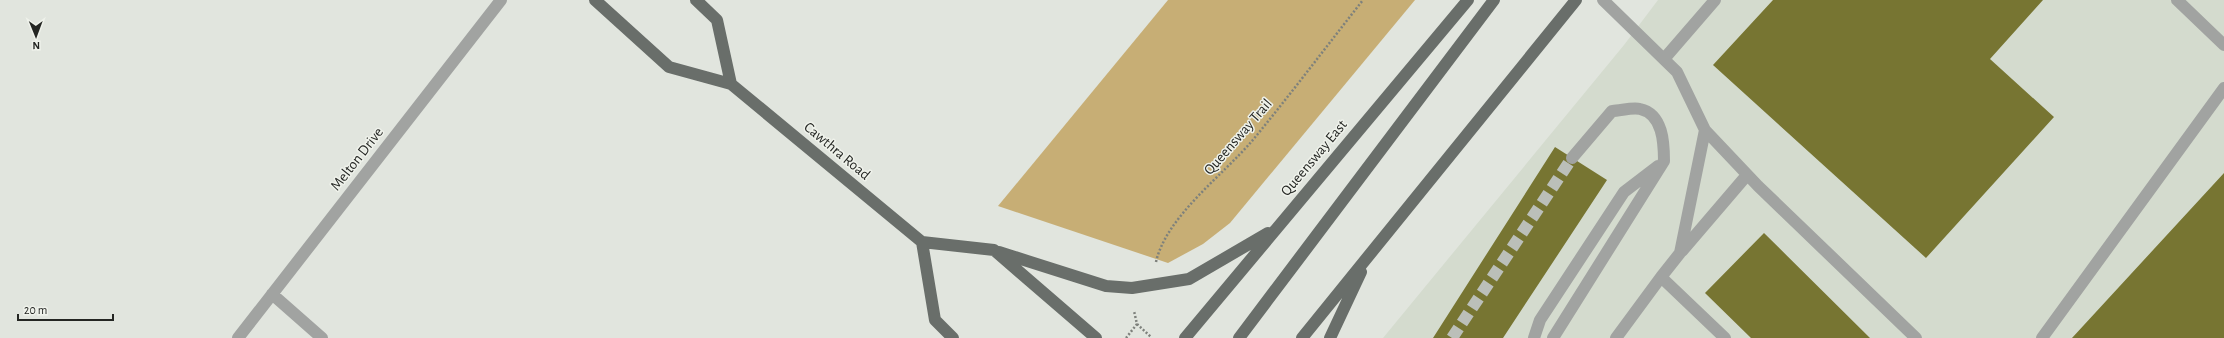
<svg xmlns="http://www.w3.org/2000/svg" width="2224" height="338" viewBox="0 0 2224 338" font-family="'Alegreya Sans',sans-serif">
  <rect width="100%" height="100%" fill="#e1e5de"/>
  <!-- built -->
  <path fill="#d4dbce" d="M1658,0H2224V338H1383L1624,45Z"/>
  <!-- green -->
  <path fill="#c7ae75" d="M1168,0H1415L1230,223L1203,244L1168,263L998,206Z"/>
  <!-- building -->
  <path fill="#777532" d="M1773,0H2043L1990,59L2054,117L1926,258L1713,65Z
    M1555,147L1607,180L1503,338H1433Z
    M2224,173V338H2072Z
    M1764,233L1870,338H1751L1705,293Z"/>
  <g fill="none" stroke-linecap="round" stroke-linejoin="round">
    <!-- minor-tunnel -->
    <path stroke="#bbbfb9" stroke-width="12" stroke-dasharray="12 6" stroke-linecap="butt" d="M1452,338L1572,158"/>
    <!-- path -->
    <path stroke="#7e817c" stroke-width="2.5" stroke-dasharray="2 2" stroke-linecap="butt" d="M1156,262C1166,217 1222,176 1252,141C1290,95 1326,47 1363,0
      M1137,324L1151,337
      M1126,338L1137,324L1134,311"/>
    <!-- minor -->
    <path stroke="#a1a3a1" stroke-width="12" d="M1603,0L1677,72L1705,130L1758,186L1916,338
      M2177,0L2224,45
      M1664,59L1715,0
      M1705,130L1680,253L1661,277L1725,338
      M1682,251L1747,175
      M272,294L322,338
      M238,338L501,0
      M1534,338L1540,320L1624,192L1658,166
      M1553,338L1664,161C1664,143 1663,114 1640,109C1632,107 1620,111 1612,111L1572,158
      M1616,338L1661,277
      M2042,338L2224,88"/>
    <!-- major -->
    <path stroke="#696e6a" stroke-width="12" d="M595,0L669,67L731,84L922,242L994,250L1096,338
      M696,0L717,20L731,84
      M922,242L935,320L953,338
      M999,252L1106,286L1132,288L1189,279L1268,233
      M1185,338L1468,0
      M1239,338L1494,0
      M1302,338L1576,0
      M1330,338L1361,272"/>
  </g>
  <g text-anchor="middle" dominant-baseline="central" stroke-width="3" stroke-linejoin="round" paint-order="stroke">
    <!-- street labels -->
    <g font-size="15" fill="#242623" stroke="#eff2eb">
      <text transform="translate(1238 137) rotate(-49)">Queensway Trail</text>
      <text transform="translate(837 151) rotate(40)">Cawthra Road</text>
      <text transform="translate(1314 158) rotate(-50)">Queensway East</text>
      <text transform="translate(357 159) rotate(-52)">Melton Drive</text>
    </g>
  </g>
  <!-- north arrow -->
  <g transform="translate(36 36) rotate(179)" stroke="#eff2eb" stroke-width="3" paint-order="stroke">
  <path d="M0-3L7 15L0 10L-7 15Z" fill="#242623"/>
  <text y="-6" font-size="11" font-weight="bold" text-anchor="middle" fill="#242623">N</text>
  </g>
  <!-- scale -->
  <path d="M18 314v6h95v-6" fill="none" stroke="#242623" stroke-width="2"/>
  <text x="24" y="314" font-size="12" fill="#242623" stroke="#eff2eb" stroke-width="3" paint-order="stroke">20 m</text>
</svg>
